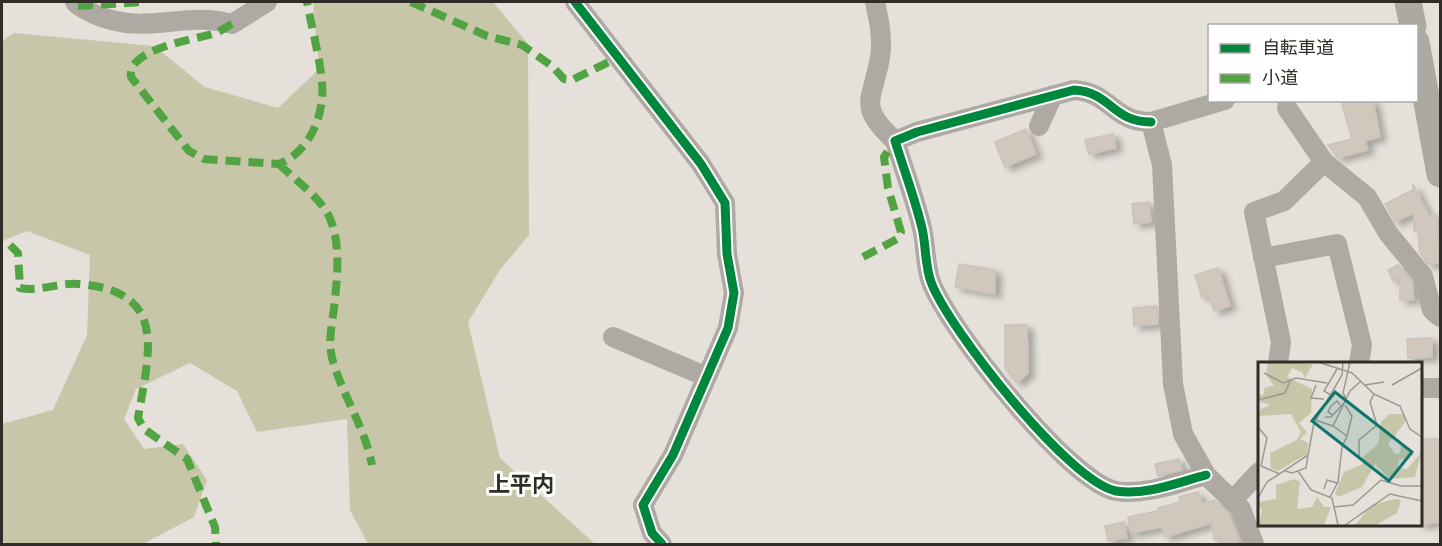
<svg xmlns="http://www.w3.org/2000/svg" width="1442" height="546" viewBox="0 0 1442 546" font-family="'Noto Sans','Noto Sans JP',sans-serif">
  <defs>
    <filter id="shadow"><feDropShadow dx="6" dy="4" stdDeviation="3" flood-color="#0004"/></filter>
  </defs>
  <rect width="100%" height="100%" fill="#e5e0d9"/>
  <!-- forest -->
  <path fill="#c7c6a9" d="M313,2H493L528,44L529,235L500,270L468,322L500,458L595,544H368L350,510L347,419L257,432L237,391L190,363L136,389L124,419L144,449L183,444L207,480L194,517L143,544H10L2,541V424L53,410L87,335L90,255L27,231L2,241V41L14,33L154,46L205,87L278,108L319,69Z"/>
  <!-- building -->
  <path fill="#d1c7bd" stroke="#c7c3be" stroke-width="1.5" filter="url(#shadow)" d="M1341,100H1373L1380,137L1365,141L1368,150L1338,158L1328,145L1352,139Z
    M1026,129L1036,154L1005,167L995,142Z
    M1113,134L1116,148L1089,154L1085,140Z
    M1413,184L1429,216L1437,215L1439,263L1428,264L1420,253L1418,231H1414V213L1395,222L1385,204L1413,190Z
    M1149,202L1151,222L1134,224L1132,204Z
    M959,264L995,270V294L955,287Z
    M1398,265L1412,282L1414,300H1400V278L1393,281L1388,270Z
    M1218,268L1230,306L1214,311L1209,295L1202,297L1195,275Z
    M1157,306L1158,324L1134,326L1133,308Z
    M1005,325H1027L1028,373L1017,383L1005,368Z
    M1432,338V357L1408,358L1407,339Z
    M1419,439H1440V522L1419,525Z
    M1179,459L1182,470L1158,476L1155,464Z
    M1198,492L1202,504L1215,500L1228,513L1240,541L1223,544L1222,539L1214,540L1212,523L1165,537L1162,527L1131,533L1128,517L1158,511V508L1180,502L1179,497Z
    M1124,522L1127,538L1108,541L1105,526Z"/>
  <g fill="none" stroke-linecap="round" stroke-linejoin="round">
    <!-- street -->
    <path stroke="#aea9a2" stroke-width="20" d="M75,2C80,8 87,10 94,14C146,37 184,10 232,24L267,2
      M575,2L701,164L725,203L727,254L734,293L728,328L673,455L643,505L652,533L662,544
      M875,2C879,20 883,39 880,57C873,101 856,105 895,141
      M1225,100L1151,122L1162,165L1173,384L1183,434L1206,475L1241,509L1254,544
      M1287,108L1324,162L1367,197L1388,233L1423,276L1432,310L1440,317
      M1151,122C1112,122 1111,92 1074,90L917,132L895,141C904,170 915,199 922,228C926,245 925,266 931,282C948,328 1069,482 1116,491C1145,496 1179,482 1206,475
      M1039,126L1053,95
      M1263,258L1337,244L1362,345L1359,363
      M613,337L707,377
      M1278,363L1281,342L1254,212L1284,201L1324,162
      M1420,388H1440
      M1233,500L1259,472"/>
    <!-- secondary -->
    <path stroke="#ada8a1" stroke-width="27" d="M1408,2L1413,26
      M1416,42L1440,174"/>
    <!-- quiet -->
    <path stroke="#52a442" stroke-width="8" stroke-dasharray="15 8" stroke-linecap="butt" d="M411,2L487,36L522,45L552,66L564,79L572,80L617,58
      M78,6L144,2
      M232,24C226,27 221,31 215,33C195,40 127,48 131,77L189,151L204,159L279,164C305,154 320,125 322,98C325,77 311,25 307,2
      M279,164C295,180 323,199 331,221C341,247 337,281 334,308C332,325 328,340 332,358C342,395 365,427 372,465
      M10,245L18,253L20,288C40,292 59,282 79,284C169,291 149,352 138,418L144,429L187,459L215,527L216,544
      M863,257L897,239L901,232L888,188L884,157L895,141"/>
    <!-- cycleway casing -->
    <g stroke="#fff" stroke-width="13">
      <path id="cycleway" d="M575,2L701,164L725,203L727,254L734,293L728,328L673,455L643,505L652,533L662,544
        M1151,122C1112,122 1111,92 1074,90L917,132L895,141C904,170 915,199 922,228C926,245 925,266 931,282C948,328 1069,482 1116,491C1145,496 1179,482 1206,475"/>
    </g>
    <!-- cycleway -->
    <use href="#cycleway" stroke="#00873e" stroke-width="9"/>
  </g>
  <g text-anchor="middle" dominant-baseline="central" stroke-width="6" stroke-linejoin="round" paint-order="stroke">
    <!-- quarter labels -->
    <g font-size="22" font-weight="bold" fill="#302c27" stroke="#fff">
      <text x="521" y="483">上平内</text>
    </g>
  </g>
  <!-- overview -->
  <g transform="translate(1258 362)">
    <rect width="164" height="164" fill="#e5e0d9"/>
    <path d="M10,0L55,2L47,16L44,10L34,6L29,15L54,27L53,51L41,61L49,70L42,77L50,81L49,92L20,109L13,106L12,91L39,78L43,70L33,52L0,54V49L12,43L0,39V32L5,33L7,26L16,23L8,13ZM131,52H145L148,59L130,82L137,92L142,91L143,83L156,93L141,98L140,106L149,107L163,91L157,115L132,117L117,102L104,125L80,135L77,131L86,110L105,102V95L120,82L123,60ZM36,117L42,120L39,147L54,145L59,135L66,145H73L66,163H0L4,149L0,140L18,137V123ZM137,137L143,138L139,151L118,163H97L114,143Z" fill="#c7c6a9"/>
    <path fill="none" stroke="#9d9892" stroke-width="1.5" d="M60,0L94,11L116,32L142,44L152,67L164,75M6,11L25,21L38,16L69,21M58,23L53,36L66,37M107,23L126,20M134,23L164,6M73,33L66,29L79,7M88,36L85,31L92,0M0,38L27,31L32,19M75,53L70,50L73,44L79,39L82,43M67,55H73L86,41M57,58L75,64L92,29L103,19M75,64L89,74L94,54L87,43M0,65L9,76L3,104L22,112M101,95V78L119,63L112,40L116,32M27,109L34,111L48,106L50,93M40,109L53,128L74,136L80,163M66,127L69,118L79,121M72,135L80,120L84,85L89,74M0,136L9,120L50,93L56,61L84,13L85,0M76,145L95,143L123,118L143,124H164M87,163L132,132L164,139"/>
    <path fill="#0f766e" fill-opacity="0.15" stroke="#0f766e" stroke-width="3" d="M77,30L154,90L131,119L54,59Z"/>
    <rect width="164" height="164" fill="none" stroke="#302c27" stroke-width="3"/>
  </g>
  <!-- border -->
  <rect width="1442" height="546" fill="none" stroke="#302c27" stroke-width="6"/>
  <!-- legend -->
  <rect x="1208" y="24" width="210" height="78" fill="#ffffff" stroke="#acaba9" stroke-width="1.5"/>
  <rect x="1220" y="44" width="30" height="9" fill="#00873e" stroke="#acaba9" stroke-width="1.5"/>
  <text x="1262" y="54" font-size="18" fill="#302c27">自転車道</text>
  <rect x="1220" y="74" width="30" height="9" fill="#52a442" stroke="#acaba9" stroke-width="1.5"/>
  <text x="1262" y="84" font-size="18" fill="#302c27">小道</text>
</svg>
